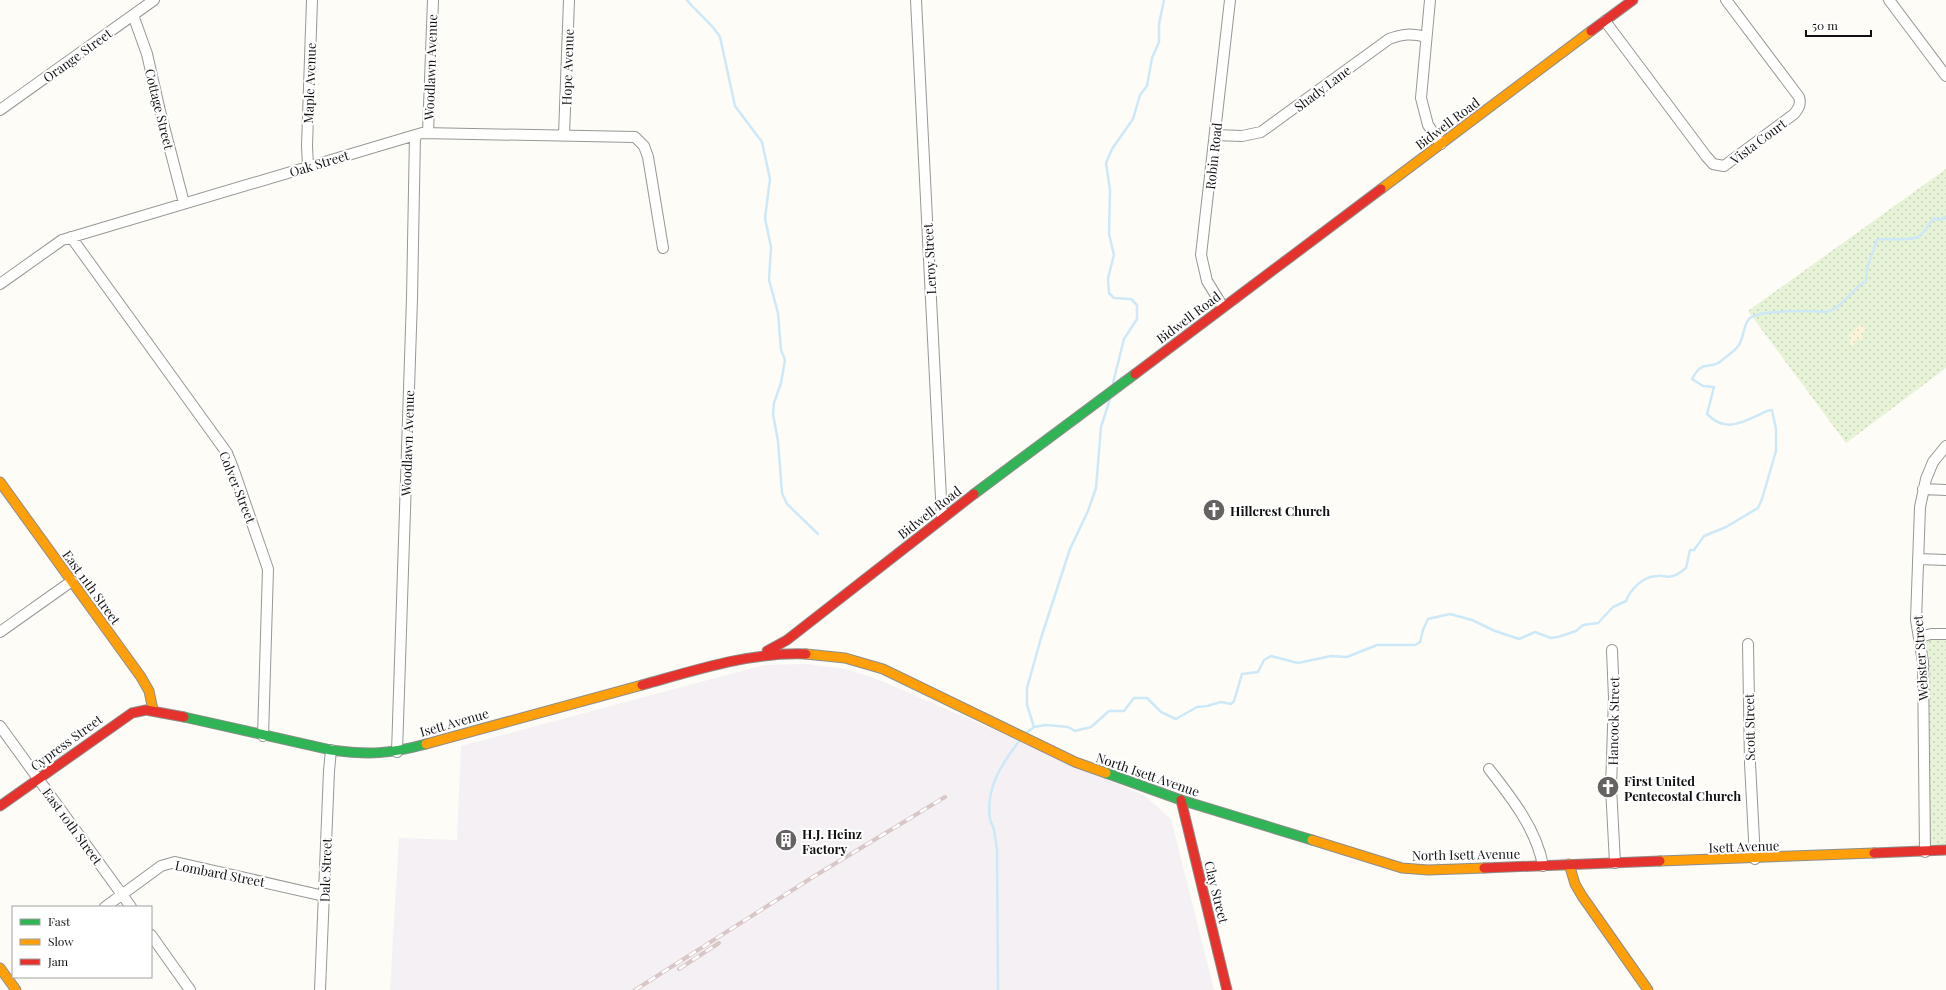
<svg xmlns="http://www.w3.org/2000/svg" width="1946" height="990" viewBox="0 0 1946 990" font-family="'Playfair Display',serif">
  <defs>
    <pattern id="grass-dots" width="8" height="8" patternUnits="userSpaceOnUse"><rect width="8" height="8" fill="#e7f3d7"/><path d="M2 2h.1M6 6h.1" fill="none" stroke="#c5cfb8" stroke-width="1.8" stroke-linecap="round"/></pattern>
    <pattern id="sand-dots" width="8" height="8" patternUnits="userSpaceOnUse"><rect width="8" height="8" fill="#fcf4d9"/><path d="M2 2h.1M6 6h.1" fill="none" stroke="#d7d0b9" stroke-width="1.8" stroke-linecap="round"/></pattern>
  </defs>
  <rect width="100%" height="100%" fill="#fdfcf7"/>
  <!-- industrial -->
  <path fill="#f5f0f3" d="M807,664L846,669L882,681L1145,796L1171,819L1214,990H390L399,838L457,840L461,746L764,665Z"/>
  <!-- grass -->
  <path fill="url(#grass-dots)" d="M1946,169V368L1846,443L1748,311Z
    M1919,637L1946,638V852H1925Z"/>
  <!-- sand -->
  <path fill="url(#sand-dots)" d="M1860,325L1864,326L1866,329L1862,334L1863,340L1857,339L1853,346L1851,345L1849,335Z"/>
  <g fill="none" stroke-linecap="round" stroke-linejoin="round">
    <!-- stream -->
    <path stroke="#cde8f7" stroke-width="2.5" d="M687,0C697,13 712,23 720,37L735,106L762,142L770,179L765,218L771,247L769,280L778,313L781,350L785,360L781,383L774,403L773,414L778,441L782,493L787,504L818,534
      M1113,383L1124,339L1137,319V305L1131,299L1114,298L1109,293L1108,278L1114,255L1109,234L1110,190L1106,163L1112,149L1133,119L1140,95L1147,86L1152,58L1159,42V24L1164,0
      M1034,727L1027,705V688L1041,638L1070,549L1088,511L1096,488L1101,427L1110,399
      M1026,733L1034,727L1046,725L1068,727L1075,731L1091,727L1109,711H1124L1134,698H1147L1161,712L1176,719L1197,707L1207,706L1221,702L1231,704L1234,701L1242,674L1258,672L1264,660L1271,656L1298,663L1331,656L1347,657L1377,645H1415L1420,642L1423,630L1428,619L1450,614L1472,620L1495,631L1519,639L1535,632L1551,638L1558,637L1576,631L1583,625L1598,623L1613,607L1626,601C1630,590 1643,576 1657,576C1662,575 1667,578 1673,576C1677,575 1682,571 1686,568L1690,550H1694L1704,536L1726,527L1758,508L1762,499L1776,451V429L1772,410C1768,410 1765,412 1761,414C1740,423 1726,433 1707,414L1714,387L1703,386L1692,379C1703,358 1709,371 1721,361C1727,356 1735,351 1739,345C1744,337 1743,326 1749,319C1757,309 1814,311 1827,312C1844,307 1853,287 1866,281L1867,268L1877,240C1883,237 1906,242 1918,237C1925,233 1928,224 1934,218L1939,220L1946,217
      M998,990L997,849C996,843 995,836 994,830C993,826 991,823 990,819C985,788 1003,762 1020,740"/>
    <!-- street casing -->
    <g stroke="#979795" stroke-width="12">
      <path id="street" d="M916,0L942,518
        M1430,0L1421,98L1428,125L1441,144
        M1889,0L1946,76
        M133,15L147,54L160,111L184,203
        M1605,21L1706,156L1713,164L1724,166L1794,114C1799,108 1801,104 1799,97L1726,0
        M0,110L154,0
        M428,133L433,0
        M564,135L569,0
        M1215,135L1242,136L1261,132L1389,39C1402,34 1412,33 1426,37
        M308,166L307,146L312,0
        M71,237L227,453L233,468L268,569L263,736
        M0,284L62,240L422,133L635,137L644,146L648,157L663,248
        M1223,307L1207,281L1201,255L1230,0
        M1923,489L1946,490
        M1918,559L1946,560
        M0,632L72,581
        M1919,637L1931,634H1946
        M1748,644L1750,763L1755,859
        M1612,650L1614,698L1611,787L1615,863
        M0,726L131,907
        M397,752L412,298L415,135
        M1489,769C1511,797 1537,830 1543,866
        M1925,852L1923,662L1916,620L1920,507L1926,479L1933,462L1946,446
        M105,907L161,866L175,862L324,896
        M151,935L190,990
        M320,990L329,771L331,750"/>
    </g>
    <!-- fast casing -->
    <g stroke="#8e8d8b" stroke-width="11">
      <path id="fast" d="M974,494L1135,374
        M184,717L331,750C369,755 389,754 426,744
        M1106,773L1181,800L1312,840"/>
    </g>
    <!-- slow casing -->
    <g stroke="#8e8d8b" stroke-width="11">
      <path id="slow" d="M1381,189L1591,31
        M0,482L141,677L149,691L153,710
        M806,654L845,658L883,669L1075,762L1106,773
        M426,744L642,685
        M1312,840L1402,868L1428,870L1484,868
        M1660,861L1874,853
        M1569,864L1575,884L1582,896L1648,990
        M0,968L16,990"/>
    </g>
    <!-- jam casing -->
    <g stroke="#8e8d8b" stroke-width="11">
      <path id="jam" d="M1591,31L1633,0
        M1135,374L1381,189
        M767,651L787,640L974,494
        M642,685C696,670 749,652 806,654
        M1181,800L1227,990
        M0,806L132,713L146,710L184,717
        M1874,853L1946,850
        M1484,868L1660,861"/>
    </g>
    <!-- street -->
    <use href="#street" stroke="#fffffe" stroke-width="10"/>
    <!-- fast -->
    <use href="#fast" stroke="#30b455" stroke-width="9"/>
    <!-- slow -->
    <use href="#slow" stroke="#ff9f0a" stroke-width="9"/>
    <!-- jam -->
    <use href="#jam" stroke="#e5322d" stroke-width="9"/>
    <!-- rail casing -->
    <g stroke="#d9c6c7" stroke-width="4">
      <path id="rail" d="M679,969L719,943
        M635,990L813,877L945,797"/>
    </g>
    <!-- rail -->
    <use href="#rail" stroke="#fff" stroke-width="2.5" stroke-dasharray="8" stroke-linecap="butt"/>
  </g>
  <!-- icons -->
  <defs>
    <g id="church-disc" transform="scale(1.15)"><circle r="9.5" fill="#646362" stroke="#fff"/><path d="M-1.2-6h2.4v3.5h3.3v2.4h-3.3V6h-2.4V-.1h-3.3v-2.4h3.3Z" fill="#fff"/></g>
    <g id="building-disc" transform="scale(1.15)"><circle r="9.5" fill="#646362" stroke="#fff"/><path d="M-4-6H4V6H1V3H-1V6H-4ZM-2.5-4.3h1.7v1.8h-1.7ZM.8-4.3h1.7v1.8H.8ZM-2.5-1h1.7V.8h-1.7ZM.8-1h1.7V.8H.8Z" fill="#fff"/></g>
  </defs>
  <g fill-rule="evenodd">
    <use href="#church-disc" x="1214" y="510"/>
    <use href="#church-disc" x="1608" y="787"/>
    <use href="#building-disc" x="786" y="840"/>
  </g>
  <g text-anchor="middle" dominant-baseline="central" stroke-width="4" stroke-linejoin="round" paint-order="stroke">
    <!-- street labels -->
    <g font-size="13" fill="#111" stroke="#fff">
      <text transform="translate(77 55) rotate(-36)">Orange Street</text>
      <text transform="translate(430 67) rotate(-88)">Woodlawn Avenue</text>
      <text transform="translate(567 67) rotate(-88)">Hope Avenue</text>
      <text transform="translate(309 83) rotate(-88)">Maple Avenue</text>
      <text transform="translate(1322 88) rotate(-37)">Shady Lane</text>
      <text transform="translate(160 109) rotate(76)">Cottage Street</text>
      <text transform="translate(1447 123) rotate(-37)">Bidwell Road</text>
      <text transform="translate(1758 141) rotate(-37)">Vista Court</text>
      <text transform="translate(1213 156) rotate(-84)">Robin Road</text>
      <text transform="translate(319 163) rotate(-17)">Oak Street</text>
      <text transform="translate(929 259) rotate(-93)">Leroy Street</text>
      <text transform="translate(1188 317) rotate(-37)">Bidwell Road</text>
      <text transform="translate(407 443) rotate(-88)">Woodlawn Avenue</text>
      <text transform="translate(238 487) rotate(68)">Colver Street</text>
      <text transform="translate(929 512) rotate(-38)">Bidwell Road</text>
      <text transform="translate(92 587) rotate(54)">East 11th Street</text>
      <text transform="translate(1920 658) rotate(-94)">Webster Street</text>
      <text transform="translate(1613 721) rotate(-89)">Hancock Street</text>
      <text transform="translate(454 722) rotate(-16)">Isett Avenue</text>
      <text transform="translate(1749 727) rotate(-91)">Scott Street</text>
      <text transform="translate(66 742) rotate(-36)">Cypress Street</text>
      <text transform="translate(1148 774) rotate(19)">North Isett Avenue</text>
      <text transform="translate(73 826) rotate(54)">East 10th Street</text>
      <text transform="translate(1744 846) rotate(-2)">Isett Avenue</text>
      <text transform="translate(1466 854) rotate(-1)">North Isett Avenue</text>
      <text transform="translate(325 870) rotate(-88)">Dale Street</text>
      <text transform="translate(220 873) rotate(11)">Lombard Street</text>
      <text transform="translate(1217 892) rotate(76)">Clay Street</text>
    </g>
    <!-- poi labels -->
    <g font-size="13" font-weight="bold" fill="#111" stroke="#fff" text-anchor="start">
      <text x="1230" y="510">Hillcrest Church</text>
      <text x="1624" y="780">First United<tspan x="1624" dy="15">Pentecostal Church</tspan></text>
      <text x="802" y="833">H.J. Heinz<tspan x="802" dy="15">Factory</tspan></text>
    </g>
  </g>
  <!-- legend -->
  <rect x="12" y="906" width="140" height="72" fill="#ffffff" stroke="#a0a0a0"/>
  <rect x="20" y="919" width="20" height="6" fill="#30b455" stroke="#a0a0a0"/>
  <text x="48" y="926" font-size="12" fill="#111111">Fast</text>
  <rect x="20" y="939" width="20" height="6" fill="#ff9f0a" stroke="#a0a0a0"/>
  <text x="48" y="946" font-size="12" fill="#111111">Slow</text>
  <rect x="20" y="959" width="20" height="6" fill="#e5322d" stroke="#a0a0a0"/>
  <text x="48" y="966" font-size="12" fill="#111111">Jam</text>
  <!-- scale -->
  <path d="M1806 30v6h65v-6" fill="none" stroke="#111111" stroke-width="2"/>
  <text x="1812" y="30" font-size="12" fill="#111111" stroke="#ffffff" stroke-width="3" paint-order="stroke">50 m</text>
</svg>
